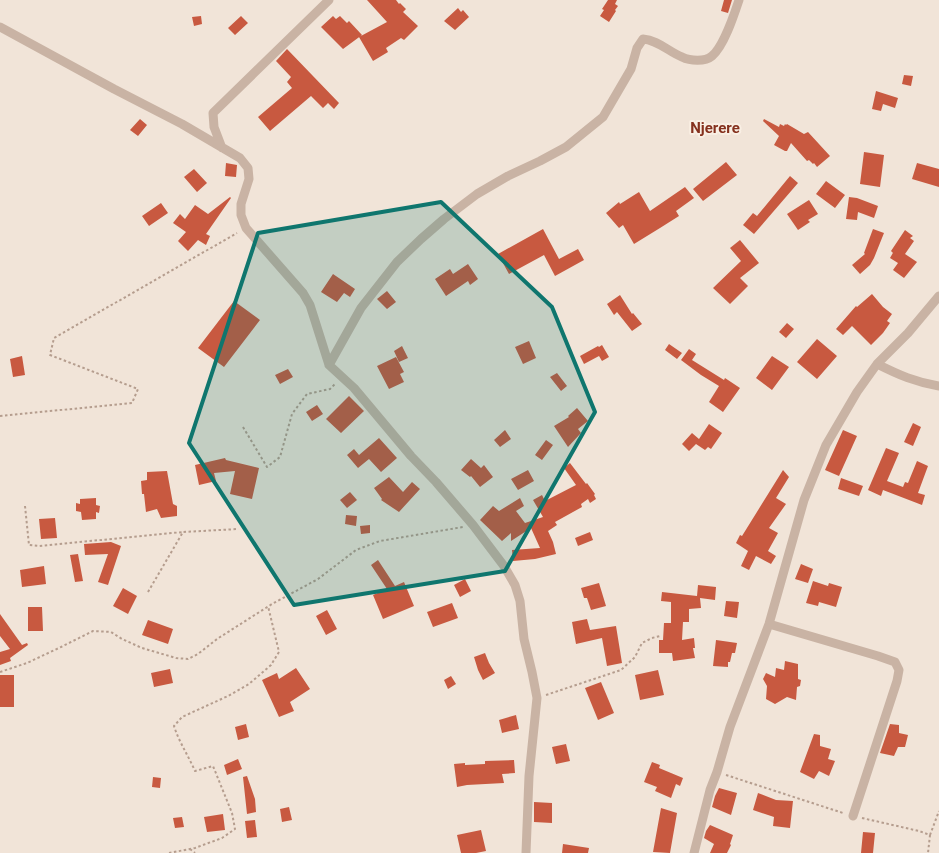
<svg xmlns="http://www.w3.org/2000/svg" width="939" height="853" font-family="Roboto,sans-serif">
	<style>
		.building { fill: #c85940 }
		.lines { fill: none; stroke-linecap: round; stroke-linejoin: round }
		.path { stroke: #b59d8e; stroke-width: 2; stroke-dasharray: 2.5 2.5; stroke-linecap: butt }
		.street { stroke: #c9b3a4; stroke-width: 9 }
		.marked { fill: #0f766e; fill-opacity: 0.2; stroke: #0f766e; stroke-width: 4; stroke-linejoin: round }
		.labels { text-anchor: middle; stroke-width: 4; stroke-linejoin: round; paint-order: stroke }
		.quarter-label { font-size: 15px; font-weight: bold; fill: #85311e; stroke: #f9efe4 }
	</style>
	<rect width="100%" height="100%" fill="#f1e4d8"/>
	<path class="building" d="M367 0H396L399 4 400 3 406 9 403 12 418 26 404 40 401 38 386 48 388 52 373 61 359 37 387 22Z
		M608 0H617L615 4 618 6 615 10 616 11 609 22 600 16 604 10 602 9Z
		M724 0H732L728 13 721 11Z
		M458 8 461 12 463 10 469 17 455 30 444 21Z
		M201 16 202 24 194 26 192 17Z
		M241 16 248 23 235 35 228 28Z
		M333 16 336 19 340 16 347 23 349 21 362 35 343 49 321 27Z
		M287 49 339 103 334 109 328 103 323 108 311 96 270 131 258 117 292 88 287 82 291 77 276 61Z
		M904 75 913 76 911 86 902 84Z
		M876 91 898 98 895 108 883 104 881 111 872 109Z
		M140 119 147 125 138 136 130 130Z
		M764 119 779 127 780 124 784 126 785 124 786 125 787 124 804 134 808 132 830 156 817 167 814 163 813 164 809 160 807 161 791 143 787 151H785L774 145 779 136 763 121Z
		M864 152 884 155 880 187 860 184Z
		M726 162 737 175 703 201 693 189Z
		M226 163 237 165 236 177 225 176Z
		M917 163 939 169V187L912 179Z
		M194 169 207 183 197 192 184 177Z
		M790 176 798 183 754 234 743 225 753 213 757 216Z
		M826 181 845 195 835 208 816 194Z
		M685 187 694 198 676 211 679 216 660 228 634 244 623 225 619 228 606 213 619 202 620 204 639 192 650 211Z
		M230 197 231 198 206 234 210 236 206 245 198 240 188 251 178 241 186 232 173 223 180 214 185 219 195 205 208 214Z
		M849 197 857 198 878 206 874 218 858 212 857 220 846 219Z
		M809 200 818 214 808 220 810 222 798 230 787 214Z
		M161 203 168 213 149 226 142 216Z
		M543 229 559 259 578 249 584 260 555 276 544 255 509 274 498 254Z
		M873 229 884 233 874 258 870 265 860 274 852 265 865 254 864 253Z
		M905 230 913 236 910 238 914 241 905 254 917 262 904 278 893 270 898 263 890 258 894 251 893 253 891 251Z
		M740 240 759 263 740 278 748 286 730 304 713 288 741 261 730 248Z
		M468 264 478 279 470 285 468 281 446 296 435 279 450 269 453 274Z
		M333 274 355 289 350 297 344 293 337 302 321 292Z
		M387 291 396 302 387 309 377 299Z
		M872 294 883 307 892 314 887 321 890 323 883 333 871 345 852 326 843 335 836 329 856 306 857 307Z
		M620 295 632 314 633 313 642 324 632 331 617 312 614 315 607 304Z
		M234 301 260 320 224 367 198 348Z
		M787 323 794 329 786 338 779 332Z
		M817 339 837 356 817 379 797 362Z
		M529 341 536 358 523 364 515 347Z
		M669 344 682 353 677 359 665 350Z
		M602 345 609 357 602 361 599 356 584 364 580 356 598 346 599 347Z
		M402 346 408 358 399 362 394 351Z
		M689 349 696 354 692 360 724 380 725 378 740 388 723 412 709 402 719 386 701 375 681 360Z
		M22 356 25 375 13 377 10 359Z
		M772 356 789 367 772 390 756 378Z
		M396 357 404 372 400 374 404 382 389 389 377 366Z
		M288 369 293 377 280 384 275 375Z
		M557 373 567 386 561 391 550 377Z
		M349 396 364 411 341 433 326 419Z
		M317 405 323 414 312 421 306 412Z
		M577 408 588 421 578 429 581 433 568 447 554 426 569 417 568 416Z
		M913 423 921 427 913 446 904 442Z
		M709 424 722 433 711 449 708 447 705 450 696 444 689 451 682 444 692 433 699 439Z
		M505 430 511 439 500 447 494 440Z
		M843 430 857 436 839 476 825 470Z
		M379 438 397 458 381 472 369 459 358 468 347 455 354 449 359 455Z
		M546 440 553 445 542 460 535 455Z
		M886 448 899 453 887 481 903 487 905 482 908 483 917 461 928 466 918 493 925 495 922 505 883 490 881 496 868 490Z
		M225 458 226 460 259 468 252 499 230 494 235 471 214 473 216 481 199 485 195 465Z
		M471 459 481 468 484 465 493 477 480 487 471 476 470 477 461 470Z
		M570 463 586 484 587 483 595 494 594 495 596 499 590 503 588 499 581 504 582 507 555 522 557 525 548 531 553 542 556 554 535 559 513 561 512 550 540 548 531 528 511 541V533L502 541 480 520 493 506 499 511 520 498 524 506 516 511 525 523 543 517 533 500 542 495 545 501 576 485 564 468Z
		M528 470 534 481 518 490 511 479Z
		M783 470 789 477 776 498 786 504 769 528 778 533 768 551 776 556 771 564 756 556 749 570 741 566 748 551 736 543 740 535 742 536Z
		M167 471 173 504 177 506V516L161 518 157 509 146 512 144 494H142L141 481 147 480V472Z
		M389 477 403 492 412 482 420 489 399 512 381 500 382 499 374 488Z
		M841 478 863 486 859 496 838 489Z
		M350 492 357 500 347 508 340 500Z
		M96 498V505L100 506 99 513 96 512V519L82 520 81 512 76 511V503L80 504V499Z
		M346 515 357 516 356 526 345 524Z
		M55 518 57 538 41 539 39 519Z
		M370 525V533L361 534 360 526Z
		M590 532 593 540 578 546 575 538Z
		M111 542 121 546 108 585 98 582 108 554 85 555 84 544Z
		M78 554 83 581 75 582 70 555Z
		M378 560 395 586 404 582 414 606 383 619 373 595 387 589 371 565Z
		M801 564 813 569 808 583 795 579Z
		M44 566 46 584 22 587 20 570Z
		M465 579 471 591 460 597 454 585Z
		M813 581 828 586 829 583 842 587 836 607 819 602 818 606 806 603Z
		M599 583 606 606 591 610 587 598H584L581 588Z
		M698 585 716 587 715 600 700 598 701 608 689 609V622H683L682 640 694 638 695 648H693L695 658 673 661 672 653H659V640H663L664 623H671V602L661 601 662 592 697 596Z
		M123 588 137 596 128 614 113 606Z
		M726 601 739 602 737 618 724 616Z
		M452 603 458 618 433 627 427 612Z
		M28 607H42L43 631H28Z
		M327 610 337 629 326 635 316 616Z
		M0 614 22 645 27 643 28 645 10 658 11 661 0 665V652L10 649 0 636Z
		M587 619 590 630 616 626 622 663 607 666 602 638 576 644 572 622Z
		M148 620 173 629 168 644 142 635Z
		M716 640 737 643 735 653H732L730 662H728V667L713 666Z
		M485 653 489 663 495 673 483 680 478 670 474 657Z
		M785 661 798 664V679L801 680 800 686 797 687 796 700 787 697 775 704 766 699 767 686 763 679 766 673 775 677 776 668 784 670Z
		M296 668 310 689 290 702 294 711 279 717 262 680 277 673 279 679Z
		M170 669 173 683 154 687 151 673Z
		M658 670 664 695 640 700 635 675Z
		M0 675H14V707H0Z
		M451 676 456 684 448 689 444 680Z
		M601 682 614 713 598 720 585 688Z
		M516 715 519 729 502 733 499 720Z
		M246 724 249 737 238 740 235 727Z
		M890 724 899 725V733L908 735 905 747H898L894 756 880 753Z
		M814 734 820 735V746L831 749 828 759 835 761 829 776 819 771 814 779 800 772Z
		M566 744 570 761 556 764 552 747Z
		M238 759 242 769 227 775 224 765Z
		M514 760 515 773 502 774 504 783 467 785 457 787 454 764 465 763V765L485 764V761Z
		M652 762 660 765 659 768 683 778 680 786 676 784 671 798 655 791 657 787 644 782Z
		M247 776 255 799 256 812 247 814 243 777Z
		M153 777 161 778 160 788 152 787Z
		M719 788 737 793 731 815 712 807 715 796Z
		M758 793 776 800 793 801 790 828 773 826 774 817 753 810Z
		M534 802 552 803V823L534 822Z
		M289 807 292 820 282 822 280 809Z
		M661 808 677 813 670 853 653 852Z
		M223 814 225 830 207 832 204 817Z
		M182 817 184 827 175 828 173 818Z
		M255 820 257 837 247 838 245 821Z
		M710 825 733 835 730 844 731 845 727 853H710L714 844 704 838 706 831Z
		M481 830 486 851 476 853H461L457 835Z
		M863 832 875 833 873 853H861Z
		M563 844 589 848 588 853H562Z"/>
	<g class="lines">
		<path class="path" d="M0 416 132 403 138 389 50 355 54 338 237 233
			M243 427 267 467 280 457 292 414 307 394 330 389 335 384
			M25 506 29 545 39 546 183 532
			M148 592 183 532 238 529
			M0 672 27 663 61 647 93 631 111 632 122 639 142 648 176 658 188 659 198 654 217 639 272 604 318 579 356 550 380 541 463 527
			M546 695 621 670 635 657 642 643 652 638 660 636
			M726 775 843 813
			M862 818 919 831 930 835 928 853
			M930 835 939 811
			M190 849 195 853
			M169 853 195 848 222 838 235 829 232 813 213 766 195 771C188 755 179 742 174 726L182 717 228 696 249 684 271 665 279 652 268 606"/>
		<path class="street" d="M0 27 114 89 182 124 240 158 248 168 249 179 241 204V215L246 228 303 293 310 305 329 365
			M222 148 214 127 213 113 329 0
			M877 364C899 375 915 382 939 386
			M769 624 878 656 895 662 899 670 897 681 853 816
			M526 853 529 776 537 698 532 672 524 639 520 601 515 585 504 566 473 525 436 482 411 456 354 388 329 365 361 308 397 262 421 239 444 219 477 194 508 176 540 161 566 147 603 117 631 69 637 48 643 39C658 40 669 52 682 57 690 61 705 62 712 56 724 46 734 15 739 0
			M694 853 710 790 717 772 730 727 769 624 804 500 826 445 857 392 877 364 908 333 939 296"/>
	</g>
	<path class="marked" d="M441 202 552 307 595 412 505 571 294 605 189 443 258 233Z"/>
	<g class="labels">
		<g class="quarter-label">
			<text x="715" y="133">Njerere</text>
		</g>
	</g>
</svg>
